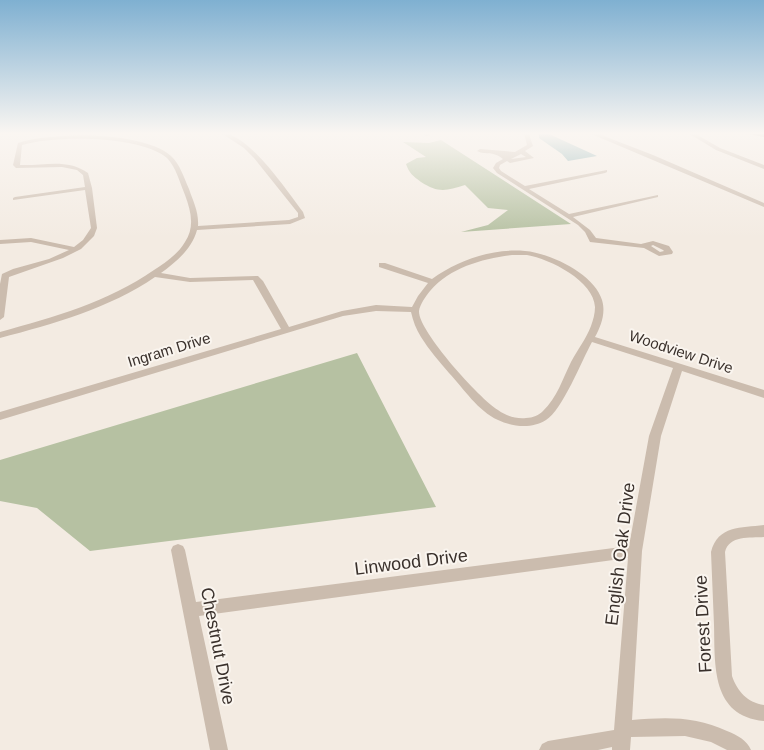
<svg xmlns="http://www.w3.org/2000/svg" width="764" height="750" font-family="Helvetica,sans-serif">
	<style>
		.green { fill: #b6c1a2 }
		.water { fill: #82abae }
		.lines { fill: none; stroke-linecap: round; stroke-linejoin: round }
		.street { fill: #cbbcae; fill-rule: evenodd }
		.secondary { fill: #9e8c7f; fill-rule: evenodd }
		.labels { text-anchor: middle; stroke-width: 4; stroke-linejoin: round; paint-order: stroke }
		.street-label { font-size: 15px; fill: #3a312c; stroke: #faf5ef }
		.near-street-label { font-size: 18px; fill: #3a312c; stroke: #faf5ef }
	</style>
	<rect width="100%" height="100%" fill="#f3ebe2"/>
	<path class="green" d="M441 140 571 224 461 232 488 225 508 210 488 208 465 185C446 191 438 193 421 182 413 176 409 173 406 164L417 158 426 157 403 142 429 143Z
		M357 353 436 507 90 551 37 508 0 501V460Z"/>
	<path class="water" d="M539 133 549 134 597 156 568 161 562 154 539 138Z"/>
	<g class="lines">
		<path class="street" d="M221 133C249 133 287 191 303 212L305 218 290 224 197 230C192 249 176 262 161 273L190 278 258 276 263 281 289 327 342 311 376 305 412 307 418 296 428 283 379 267V263H385L432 279C458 260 493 248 525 251 551 253 595 275 602 300 606 313 601 326 595 337L764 390V398L682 371 661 436 642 551 632 720C665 717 696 716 727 731 737 735 747 740 751 750H727L711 742 685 736 631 737 630 750H612V747L598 750H539L542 744 548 741 614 730 628 558 199 616 228 750H210L171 550 173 546 178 544 183 546 185 550 196 602 629 546 649 436 673 368 592 342C582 360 562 411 546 420 532 429 513 427 498 420 478 411 464 389 449 373 439 361 429 350 421 337 416 329 413 321 411 312L376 311 343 316 0 420V412L281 329 253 280 190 282 155 277C110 308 53 324 0 338V332C54 317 108 302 154 270 165 263 178 254 185 242 195 227 191 211 185 195 180 183 176 167 167 158 141 135 54 135 22 145L20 165C44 166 67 158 88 173L92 188 97 228 94 236 81 249 63 258 9 277 4 317 0 320V284L2 274 13 269 49 259 69 250 31 242 0 244V240L31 238 74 247 83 240 91 228 85 190 13 200V198L15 197 85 187 83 175 77 170 62 167 16 168 13 165 18 143C52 132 143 131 171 156 180 164 184 178 189 189 193 201 199 212 198 226L289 220 298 217V213L254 158 244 148ZM512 255C516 255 522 255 527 255 550 259 594 281 595 307 595 314 593 320 591 326 586 339 578 349 571 362 563 378 557 398 543 411 539 415 533 418 526 418 516 419 506 416 498 410 480 399 418 331 419 311 420 304 426 296 430 291 451 267 482 259 512 255Z
			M424 133H428L430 135 425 136Z
			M524 133 529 134 533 146 525 151 534 158 510 163 507 161 500 165 499 168 501 171 525 186 607 170V172L605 173 529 189 569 214 658 195V197L573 217 590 230 596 238 641 244 653 241 669 246 673 252 672 254 659 256 644 248 590 242 585 232 578 225 497 173 493 168 496 163 503 159C492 150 487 156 477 151L480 149 515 152 527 145ZM521 154 526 157 511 159ZM653 245 663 250 664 251 660 252 651 246Z
			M589 133H596L653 155 764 203V207Z
			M688 133H694L720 148 764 165V169L716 150Z
			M764 525V537C750 538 729 535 725 552L732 676C737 691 748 703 764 705V721C711 716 715 665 714 625 713 601 712 576 711 552 718 525 741 528 764 525Z"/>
		<path class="secondary" d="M743 133H764V137Z"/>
	</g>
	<linearGradient id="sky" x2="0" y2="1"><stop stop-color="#7fb0d1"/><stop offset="0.56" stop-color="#faf6f2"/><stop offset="1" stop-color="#faf6f2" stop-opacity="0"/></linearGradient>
	<rect width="764" height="238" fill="url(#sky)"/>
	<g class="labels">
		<g class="street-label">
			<text transform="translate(169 350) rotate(-17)" y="5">Ingram Drive</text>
			<text transform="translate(681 352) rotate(18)" y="5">Woodview Drive</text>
		</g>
		<g class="near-street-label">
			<text transform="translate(620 554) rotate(-83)" y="6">English Oak Drive</text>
			<text transform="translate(411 562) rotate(-7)" y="6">Linwood Drive</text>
			<text transform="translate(703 624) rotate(-93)" y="6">Forest Drive</text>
			<text transform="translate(218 646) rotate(79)" y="6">Chestnut Drive</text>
		</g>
	</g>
</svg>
